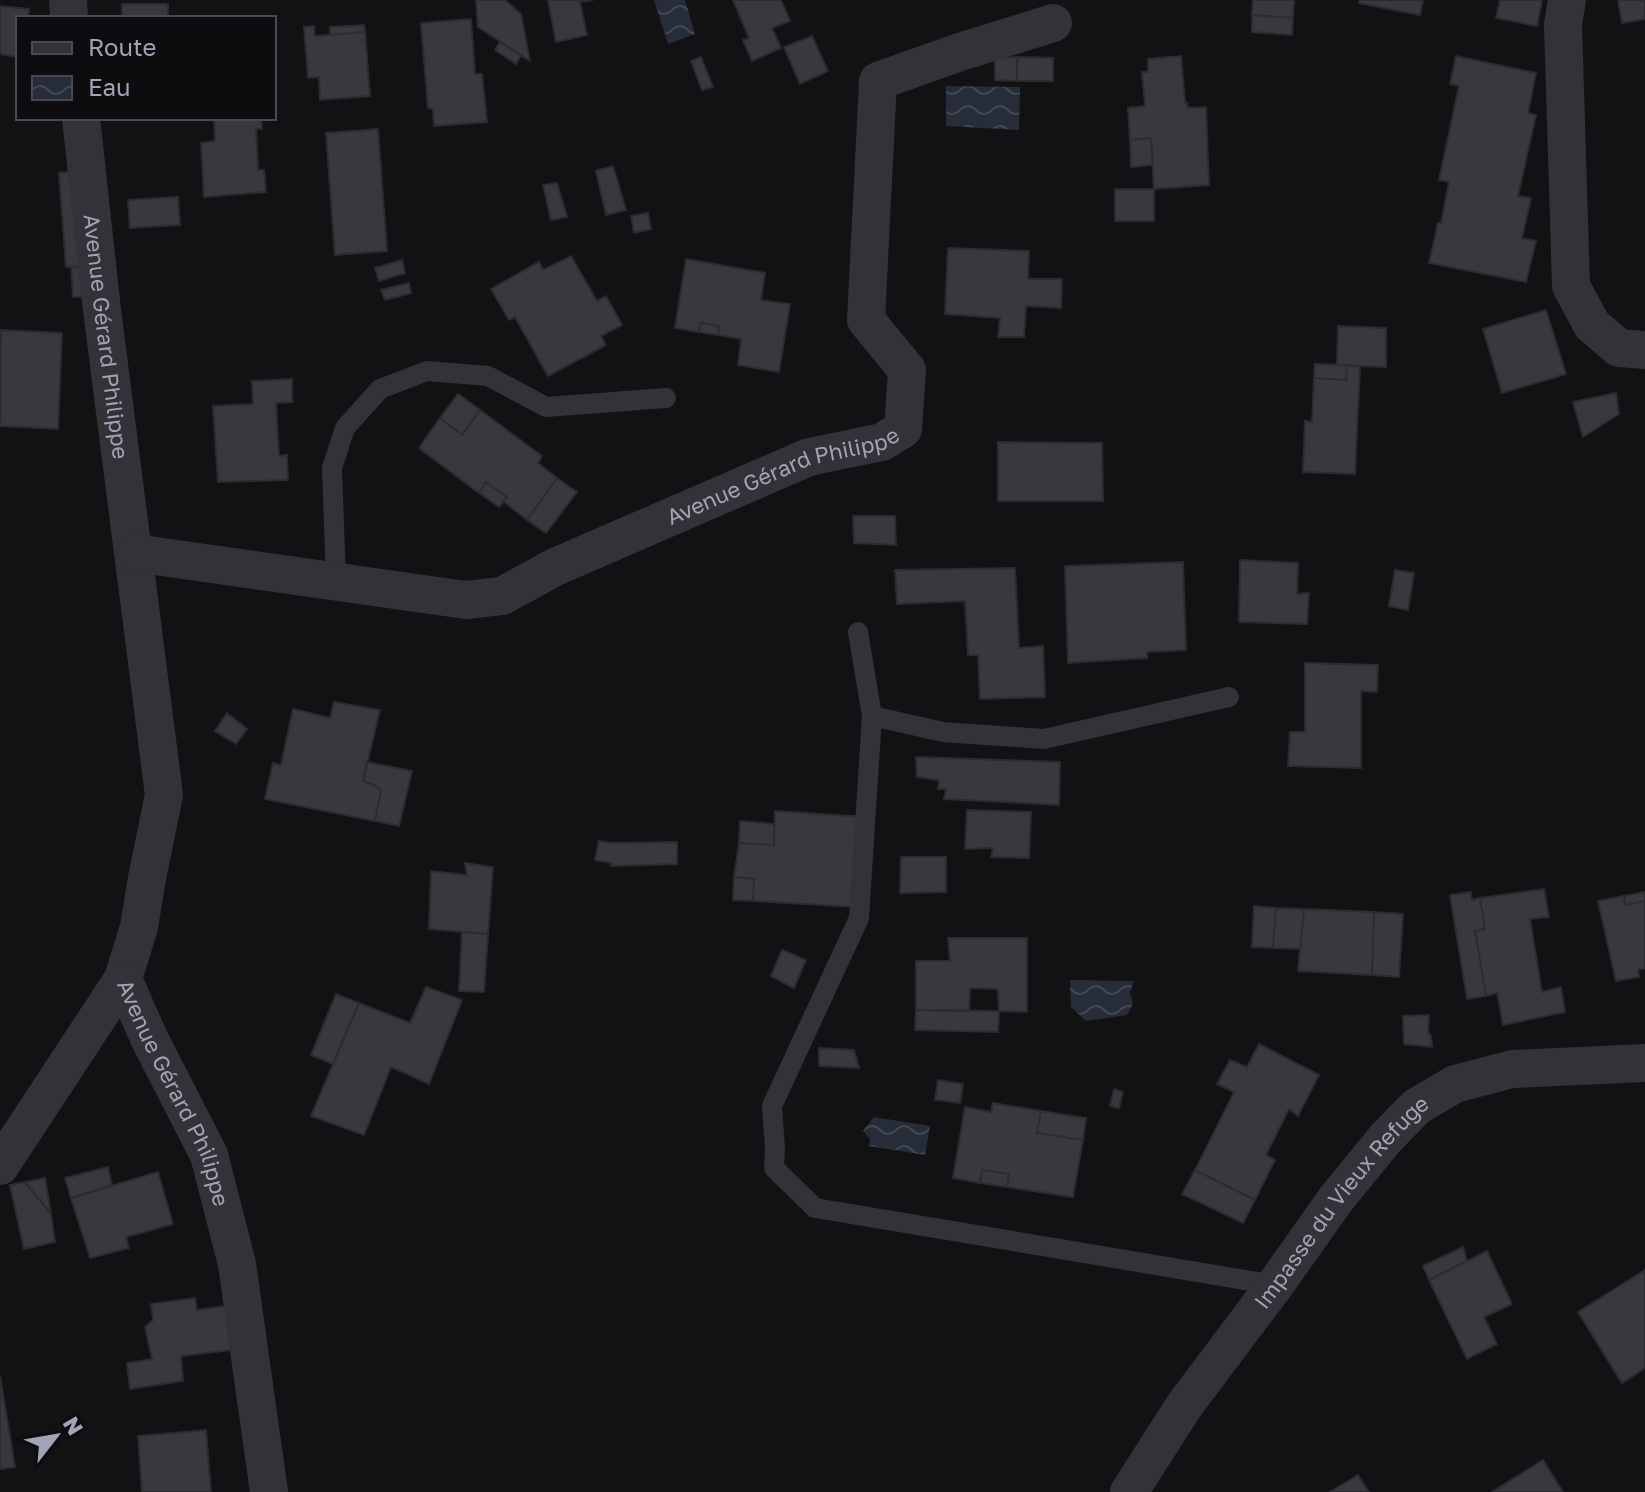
<svg xmlns="http://www.w3.org/2000/svg" width="1645" height="1492" font-family="'Golos Text',sans-serif">
	<style>
		.water { fill: url(#water-waves) }
		.building { fill: #39383e; stroke: #2c2b2f; stroke-width: 2 }
		.lines { fill: none; stroke-linecap: round; stroke-linejoin: round }
		.lane { stroke: #323238; stroke-width: 20 }
		.street { stroke: #323238; stroke-width: 38 }
		.labels { text-anchor: middle; stroke-width: 7; stroke-linejoin: round; paint-order: stroke }
		.street-label { font-size: 22px; fill: #a1a4b5; stroke: #0d0c0e }
	</style>
	<defs>
		<pattern id="water-waves" width="16" height="10" patternUnits="userSpaceOnUse" patternTransform="scale(2)"><rect width="16" height="10" fill="#262d38"/><path d="M0 5q4-4 8 0t8 0" fill="none" stroke="#424853"/></pattern>
	</defs>
	<rect width="100%" height="100%" fill="#121113"/>
	<path class="water" d="M654 0H685L695 34 668 44Z
		M946 86 1020 87 1019 130 946 126Z
		M1070 980 1134 981 1130 992 1133 1004 1127 1015 1086 1021 1071 1007Z
		M874 1117 930 1126 925 1155 869 1146 870 1139 863 1131Z"/>
	<path class="building" d="M476 0H505L521 14 530 61 478 27Z
		M548 0H593L580 2 587 35 556 42Z
		M733 0H781L790 21 772 28 781 48 752 61 743 40 749 38Z
		M1253 0H1294L1293 18 1252 15Z
		M1360 0H1423L1420 15 1359 3Z
		M1500 0H1542L1537 26 1496 18Z
		M1618 0H1645V19L1622 23Z
		M122 4H168V18H122Z
		M0 6 29 9 28 18H18V57L0 54Z
		M1252 15 1293 18 1292 35 1252 32Z
		M471 19 475 74H482L487 122 434 126 433 109 428 108 421 23Z
		M364 25 365 32 330 35V27Z
		M314 26 315 36 365 32 370 96 320 100 319 77 308 78 304 27Z
		M812 36 828 71 800 84 784 47Z
		M500 42 521 55 516 64 495 50Z
		M1181 56 1185 103H1187L1188 108 1206 107 1209 185 1154 189 1151 138 1130 140 1128 108 1145 106 1142 72H1148V59Z
		M1456 56 1536 73 1528 113 1536 115 1518 196 1531 198 1522 238 1536 241 1526 282 1429 263 1438 223H1441L1449 182 1439 180 1459 86 1450 84Z
		M701 57 713 87 702 90 691 61Z
		M1017 57 1053 58V81H1017Z
		M1017 57V81L995 80V58Z
		M214 118H261L262 129H256L258 170H264L266 192 204 197 201 143 215 141Z
		M378 129 387 251 335 255 326 133Z
		M1151 138 1153 165 1131 167 1130 140Z
		M613 166 626 210 606 215 596 171Z
		M82 170 90 266 66 267 59 173Z
		M557 183 567 217 551 220 543 185Z
		M1115 189H1154V221H1115Z
		M178 197 180 225 130 228 128 200Z
		M648 213 651 229 634 233 631 216Z
		M948 248 1029 251 1028 279H1062L1061 308 1026 306 1024 337H998L1000 318 945 314Z
		M571 256 597 301 606 296 622 325 601 336 606 345 548 376 515 317 509 320 491 289 539 262 543 270Z
		M686 259 765 273 761 300 790 304 779 372 738 365 741 339 718 335 719 326 701 323 698 332 675 328Z
		M402 260 405 273 379 281 375 268Z
		M90 266 93 296 73 297 71 267Z
		M409 283 411 293 385 300 381 290Z
		M1546 310 1566 374 1502 393 1483 329Z
		M701 323 719 326 718 335 698 332Z
		M1338 326 1386 328V367L1337 365Z
		M1 330 62 333 58 429 0 426Z
		M1315 364 1347 365 1346 380 1314 378Z
		M1347 365 1360 366 1355 474 1303 472 1305 421 1312 422 1314 378 1346 380Z
		M292 379V402L276 403 279 456 287 455 288 480 218 482 213 406 253 404 252 381Z
		M1616 393 1619 414 1583 437 1573 402Z
		M458 394 480 410 462 435 440 418Z
		M480 410 542 456 538 463 557 478 527 520 503 501 507 497 486 482 479 493 419 448 440 418 462 435Z
		M998 442 1102 443 1103 501H998Z
		M557 478 577 492 546 533 527 520Z
		M486 482 507 497 499 507 479 493Z
		M853 516H895L896 545 854 543Z
		M1240 560 1298 563 1297 594 1309 593 1307 624 1239 622Z
		M1183 562 1186 650 1147 652V658L1068 663 1065 566Z
		M1015 568 1019 648 1043 646 1045 697 980 699 978 655H968L965 601 897 604 895 570Z
		M1395 570 1414 573 1408 610 1389 606Z
		M1305 663 1378 665 1377 692 1361 691V768L1288 766 1290 732H1305Z
		M334 702 380 710 363 781 374 785 381 790 375 821 265 799 273 763 281 765 293 709 330 718Z
		M227 713 247 729 236 744 215 731Z
		M916 757 1060 762 1059 805 944 799 946 789H938L939 780 917 777Z
		M367 762 412 771 399 826 375 821 381 790 374 785 363 781Z
		M967 810 1031 812 1029 858 991 857 993 848 965 849Z
		M775 811 865 817 856 907 753 901 754 879 734 877 739 843 774 845Z
		M740 821 774 824V845L739 843Z
		M599 841 612 843 677 842V864L611 866 612 863 595 860Z
		M901 857H946V892L900 893Z
		M465 863 493 867 488 934 429 929 431 871 467 875Z
		M734 877 754 879 753 901 733 900Z
		M1544 889 1549 917 1530 919 1542 992 1561 987 1565 1012 1503 1025 1497 993 1486 996 1475 931 1485 929 1480 898Z
		M1471 892 1472 900 1480 898 1485 929 1475 931 1486 996 1467 999 1450 895Z
		M1645 892V901L1625 905 1624 896Z
		M1624 896 1625 905 1645 901V968L1638 970 1639 977 1616 981 1598 901Z
		M1254 906 1276 908 1273 948 1252 947Z
		M1276 908 1304 909 1300 949 1273 948Z
		M1304 909 1374 912 1372 975 1298 971Z
		M1374 912 1403 914 1399 977 1372 975Z
		M462 932 488 934 484 992 459 991Z
		M948 938H1027V1012L999 1011 998 989 970 988 969 1011 916 1010V961H950Z
		M782 950 806 960 794 988 771 976Z
		M426 987 462 1000 429 1084 391 1067 364 1135 311 1116 359 1003 410 1023Z
		M336 994 359 1003 333 1064 311 1055Z
		M916 1010 999 1011 998 1032 915 1030Z
		M1429 1015 1428 1032 1431 1036 1432 1047 1404 1044 1403 1016Z
		M1259 1044 1319 1075 1298 1116 1289 1109 1266 1155 1275 1160 1255 1200 1195 1170 1234 1092 1217 1084 1230 1060 1247 1067Z
		M819 1048 854 1050 859 1068 819 1066Z
		M938 1080 963 1084 960 1103 935 1100Z
		M1114 1089 1123 1092 1119 1108 1110 1106Z
		M993 1103 1041 1111 1037 1133 1083 1140 1073 1197 1007 1187 1009 1174 982 1170 980 1183 953 1178 965 1107 991 1112Z
		M1041 1111 1086 1118 1083 1140 1037 1133Z
		M108 1167 112 1185 71 1198 65 1178Z
		M982 1170 1009 1174 1007 1187 980 1183Z
		M1195 1170 1255 1200 1243 1223 1182 1194Z
		M158 1172 173 1224 126 1237 129 1248 90 1258 71 1198Z
		M45 1178 51 1214 25 1182Z
		M25 1182 51 1214 55 1242 24 1249 10 1185Z
		M1463 1247 1467 1261 1429 1280 1423 1266Z
		M1487 1251 1512 1304 1484 1317 1497 1344 1467 1359 1429 1280Z
		M1645 1270V1368L1622 1383 1578 1312Z
		M195 1298 197 1310 226 1306 232 1350 181 1356 183 1381 130 1389 127 1363 152 1359 145 1327 153 1320 151 1304Z
		M0 1376 15 1467 0 1469Z
		M206 1430 211 1492H142L138 1436Z
		M1543 1460 1563 1492H1492Z
		M1358 1475 1369 1492H1330Z"/>
	<g class="lines">
		<path class="lane" d="M336 582 332 468 345 428 380 389 427 371 488 376 546 407 666 398
			M858 632 872 716 859 918 772 1106 775 1148 774 1168 815 1208 1275 1285
			M872 716 943 732 1044 739 1229 697"/>
		<g class="street">
			<path d="M68 0 69 18"/>
			<path d="M1567 0 1563 24 1571 286 1592 325 1619 348 1645 350"/>
			<path id="s1" d="M81 118 102 310 164 795 147 878 139 927 123 979 149 1038 209 1155 237 1264 269 1492"/>
			<path id="s2" d="M134 553 466 600 502 596 555 567 809 457 882 442 903 429 907 370 866 320 878 81 960 52 1053 23"/>
			<path d="M0 1166 123 979"/>
			<path id="s3" d="M1129 1492 1184 1406 1275 1285 1336 1199 1385 1139 1416 1107 1455 1084 1512 1069 1645 1063"/>
		</g>
	</g>
	<g class="labels">
		<g class="street-label">
			<text dy="8" stroke="none"><textPath href="#s1" startOffset="220">Avenue Gérard Philippe</textPath></text>
			<text dy="8" stroke="none"><textPath href="#s2" startOffset="678">Avenue Gérard Philippe</textPath></text>
			<text dy="8" stroke="none"><textPath href="#s1" startOffset="996">Avenue Gérard Philippe</textPath></text>
			<text dy="8" stroke="none"><textPath href="#s3" startOffset="360">Impasse du Vieux Refuge</textPath></text>
		</g>
	</g>
	<rect x="16" y="16" width="260" height="104" fill="#0d0c0e" stroke="#484951" stroke-width="2"/>
	<rect x="32" y="42" width="40" height="12" fill="#323238" stroke="#484951" stroke-width="2"/>
	<text x="88" y="56" font-size="24" fill="#a1a4b5">Route</text>
	<rect x="32" y="76" width="40" height="24" fill="url(#water-waves)" stroke="#484951" stroke-width="2"/>
	<text x="88" y="96" font-size="24" fill="#a1a4b5">Eau</text>
	<g transform="translate(56 1436) rotate(59)" stroke="#0d0c0e" stroke-width="6" paint-order="stroke">
	<path d="M0-6L14 30L0 20L-14 30Z" fill="#a1a4b5"/>
	<text y="-12" font-size="22" font-weight="bold" text-anchor="middle" fill="#a1a4b5">N</text>
	</g>
</svg>
